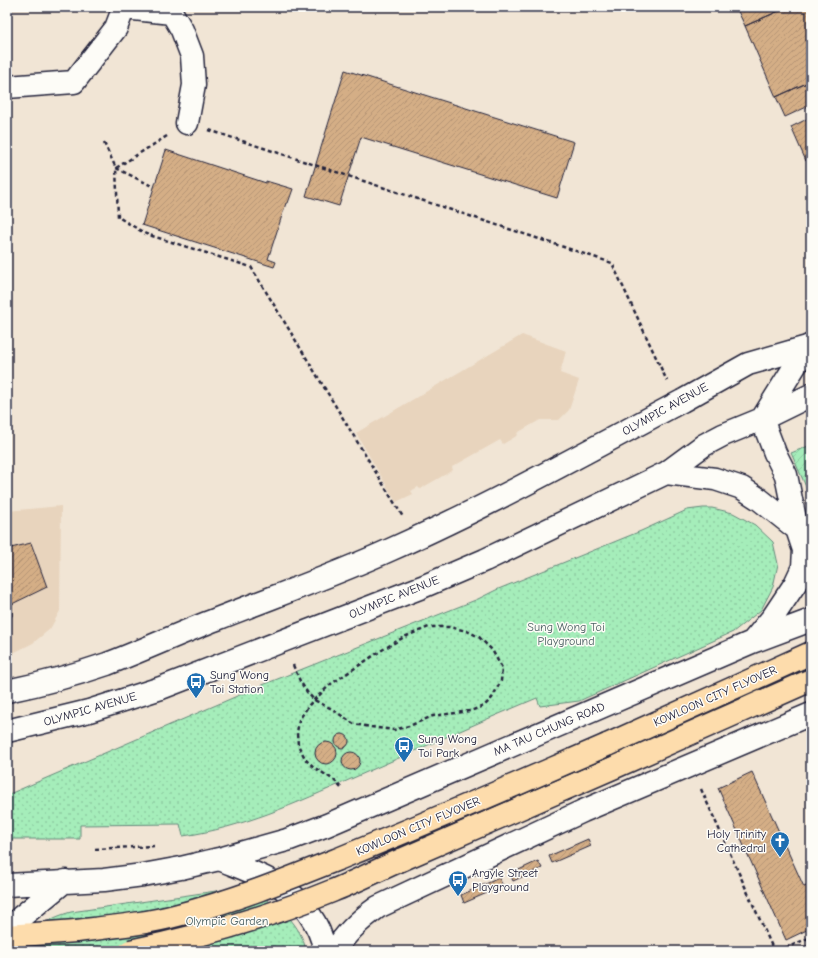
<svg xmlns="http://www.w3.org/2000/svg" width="818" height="958" font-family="'Comic Neue',sans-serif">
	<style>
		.built { fill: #e8d4bd }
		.park { fill: url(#park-dots); stroke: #64887a }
		.garden { fill: url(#garden-furrows); stroke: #64887a }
		.building { fill: url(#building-hatch); stroke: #22223b }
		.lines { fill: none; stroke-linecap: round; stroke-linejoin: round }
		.street-casing { stroke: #22223b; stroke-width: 25 }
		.secondary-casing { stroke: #22223b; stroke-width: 25 }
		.primary-casing { stroke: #22223b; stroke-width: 25 }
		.path { stroke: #22223b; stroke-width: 2.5; stroke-dasharray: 4 3; stroke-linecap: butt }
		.street { stroke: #fdfcf7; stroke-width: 22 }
		.secondary { stroke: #fdfcf7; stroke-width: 22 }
		.primary { stroke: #fddcac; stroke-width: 22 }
		.primary-bridge-casing { stroke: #22223b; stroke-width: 25; stroke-linecap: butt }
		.primary-bridge { stroke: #fddcac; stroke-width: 22 }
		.labels { text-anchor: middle; stroke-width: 3; stroke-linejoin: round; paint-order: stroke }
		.street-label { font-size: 12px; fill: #22223b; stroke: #fdfcf7 }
		.park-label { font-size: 12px; fill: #495f61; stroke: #fdfcf7 }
		.poi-label { font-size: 12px; fill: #22223b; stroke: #fdfcf7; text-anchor: start }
	</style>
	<defs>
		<pattern id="park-dots" width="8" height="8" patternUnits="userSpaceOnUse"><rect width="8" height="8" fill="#a5edba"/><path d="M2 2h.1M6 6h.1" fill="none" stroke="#8ecba1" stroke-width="1.8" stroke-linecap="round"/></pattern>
		<pattern id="garden-furrows" width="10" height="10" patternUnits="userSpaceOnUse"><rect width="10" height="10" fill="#a5edba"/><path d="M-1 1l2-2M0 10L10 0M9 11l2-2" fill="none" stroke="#8ecba1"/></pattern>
		<pattern id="building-hatch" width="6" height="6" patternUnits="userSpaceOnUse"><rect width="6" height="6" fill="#d4ae86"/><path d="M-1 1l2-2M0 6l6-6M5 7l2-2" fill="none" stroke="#b69575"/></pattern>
	</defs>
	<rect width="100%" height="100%" fill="#f1e5d5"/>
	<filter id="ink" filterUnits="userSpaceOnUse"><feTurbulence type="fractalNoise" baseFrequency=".025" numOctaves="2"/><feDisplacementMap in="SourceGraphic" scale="8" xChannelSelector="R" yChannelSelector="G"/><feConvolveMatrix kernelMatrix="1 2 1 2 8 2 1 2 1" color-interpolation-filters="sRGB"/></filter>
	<g filter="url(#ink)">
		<path class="built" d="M522 335 566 351 560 373 579 380 569 410 559 420H540L517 433 518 435 503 444 500 440 452 467 453 470 420 489 418 487 411 491 413 494 396 502 356 433Z
			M61 506 60 611 50 629 33 643 7 656V511Z"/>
		<path class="park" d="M703 508H712L733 513 755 525 773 542 778 564 773 587 761 610 733 632 579 701 540 706 537 698C474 724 413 752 351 779 297 803 242 828 183 836L180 824 80 825V839H7V795L265 684 478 599 496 590 641 531 687 510Z
			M223 890C234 891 244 891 254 894 278 902 302 926 306 951H18C31 929 46 919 71 912Z"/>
		<path class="garden" d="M811 445V498L791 453Z"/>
		<path class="building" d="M736 7H788L745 26Z
			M788 7H811V81L776 97 745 26Z
			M345 70 574 142 557 198 361 137 339 206 306 196Z
			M811 81V105L785 117 776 97Z
			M811 117V159L806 161 791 127Z
			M166 150 266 183V181L293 189 288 203H286L268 259 276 262 274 267 142 225Z
			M31 543 47 587 12 604V616L7 620V549Z
			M335 741a7 7 0 1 1 14 0a7 7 0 1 1-14 0Z
			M315 753a11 11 0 1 1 22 0a11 11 0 1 1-22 0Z
			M342 761a9 9 0 1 1 18 0a9 9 0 1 1-18 0Z
			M752 772 804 887 811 884V928L786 940 718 788Z
			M588 839 591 846 552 863 549 856Z
			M538 861 542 868 513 881 510 874Z
			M499 878 503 886 464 903 461 895Z
			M811 944V951H796Z"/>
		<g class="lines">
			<defs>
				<path id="street" d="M171 7 172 13 182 30 192 56 194 85 187 123
					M124 8 172 13
					M7 87 74 82 116 28 124 7"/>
				<path id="secondary" d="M762 419 780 390 807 347
					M666 473 715 479 742 488 759 499 797 529
					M753 641 773 617 795 584 803 567 804 550 797 529 786 475 775 453 762 419
					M7 691C41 684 75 675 107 664 144 650 180 633 217 619 275 596 335 575 392 549 491 505 586 452 682 401L698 392 748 364 807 347 811 345
					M7 731 89 711 161 688 422 587 485 560 666 473 704 445 723 435 762 419 811 395
					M219 859C239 867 260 874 278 885 302 899 320 924 325 951
					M7 885 104 880 143 875 181 868 219 859 287 840 327 825 752 642 811 620
					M7 933 21 917 65 881
					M335 951C346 932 361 919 378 907L583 811 811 714"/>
				<path id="primary" d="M607 745 811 653
					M401 860 615 767 811 680
					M7 936 76 931"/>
			</defs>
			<use href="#street" class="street-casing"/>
			<use href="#secondary" class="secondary-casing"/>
			<use href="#primary" class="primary-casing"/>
			<path class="path" d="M209 130 612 263 667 381
				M167 136 116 168 118 217 146 234 251 267 403 517
				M104 143 116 168 154 187
				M293 665 300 681 307 692 314 700 332 709 354 724 371 727 394 730 409 726 433 716 470 711 484 706 492 698 501 681 502 668 492 650 479 637 467 631 449 627H429L404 637 382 650 331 684 314 700 309 705 299 720 297 733 298 745 306 760 315 768 334 780 342 789
				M701 789 774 951
				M95 849 154 846
				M779 951 811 937"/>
			<use href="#street" class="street"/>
			<use href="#secondary" class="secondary"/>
			<use href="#primary" class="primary"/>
			<defs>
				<path id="primary-bridge" d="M76 931C110 927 145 924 178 915 234 901 288 879 343 857 431 822 519 783 607 745
					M130 951C199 937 266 918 332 891 355 882 378 870 401 860"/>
			</defs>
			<use href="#primary-bridge" class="primary-bridge-casing"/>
			<use href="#primary-bridge" class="primary-bridge"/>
		</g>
	</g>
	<defs>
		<symbol id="bus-pin" viewBox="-11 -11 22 30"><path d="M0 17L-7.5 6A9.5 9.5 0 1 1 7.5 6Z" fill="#1f6fb2" stroke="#fdfcf7"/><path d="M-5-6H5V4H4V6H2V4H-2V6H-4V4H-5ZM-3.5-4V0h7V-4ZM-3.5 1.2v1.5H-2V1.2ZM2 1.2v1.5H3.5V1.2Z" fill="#fff"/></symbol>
		<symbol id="church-pin" viewBox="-11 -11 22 30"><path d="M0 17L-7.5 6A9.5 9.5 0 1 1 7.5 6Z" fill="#1f6fb2" stroke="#fdfcf7"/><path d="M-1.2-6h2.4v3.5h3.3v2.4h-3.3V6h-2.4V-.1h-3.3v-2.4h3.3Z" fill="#fff"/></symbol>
	</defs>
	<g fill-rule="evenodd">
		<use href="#bus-pin" x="185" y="671" width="22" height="30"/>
		<use href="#bus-pin" x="393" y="735" width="22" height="30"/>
		<use href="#church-pin" x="769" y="830" width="22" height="30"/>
		<use href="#bus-pin" x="447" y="869" width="22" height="30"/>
	</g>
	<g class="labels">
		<g class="street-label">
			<text transform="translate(665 409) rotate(-29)" y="4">OLYMPIC AVENUE</text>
			<text transform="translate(394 597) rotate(-22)" y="4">OLYMPIC AVENUE</text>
			<text transform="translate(715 696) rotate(-24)" y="4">KOWLOON CITY FLYOVER</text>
			<text transform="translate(90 709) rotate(-16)" y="4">OLYMPIC AVENUE</text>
			<text transform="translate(549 729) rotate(-23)" y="4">MA TAU CHUNG ROAD</text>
			<text transform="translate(418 826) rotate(-23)" y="4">KOWLOON CITY FLYOVER</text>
		</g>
		<g class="park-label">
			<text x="566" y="631">Sung Wong Toi<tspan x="566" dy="14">Playground</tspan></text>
			<text x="227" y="925">Olympic Garden</text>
		</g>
		<g class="poi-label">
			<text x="210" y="679">Sung Wong<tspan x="210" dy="14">Toi Station</tspan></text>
			<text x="418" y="743">Sung Wong<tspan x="418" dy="14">Toi Park</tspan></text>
			<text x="766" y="838" text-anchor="end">Holy Trinity<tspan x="766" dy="14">Cathedral</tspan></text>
			<text x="472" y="877">Argyle Street<tspan x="472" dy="14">Playground</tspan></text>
		</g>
	</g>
	<rect width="818" height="958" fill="none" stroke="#fdfcf7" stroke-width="24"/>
	<rect x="12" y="12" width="794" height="934" fill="none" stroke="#22223b" stroke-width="1.5" filter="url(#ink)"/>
</svg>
